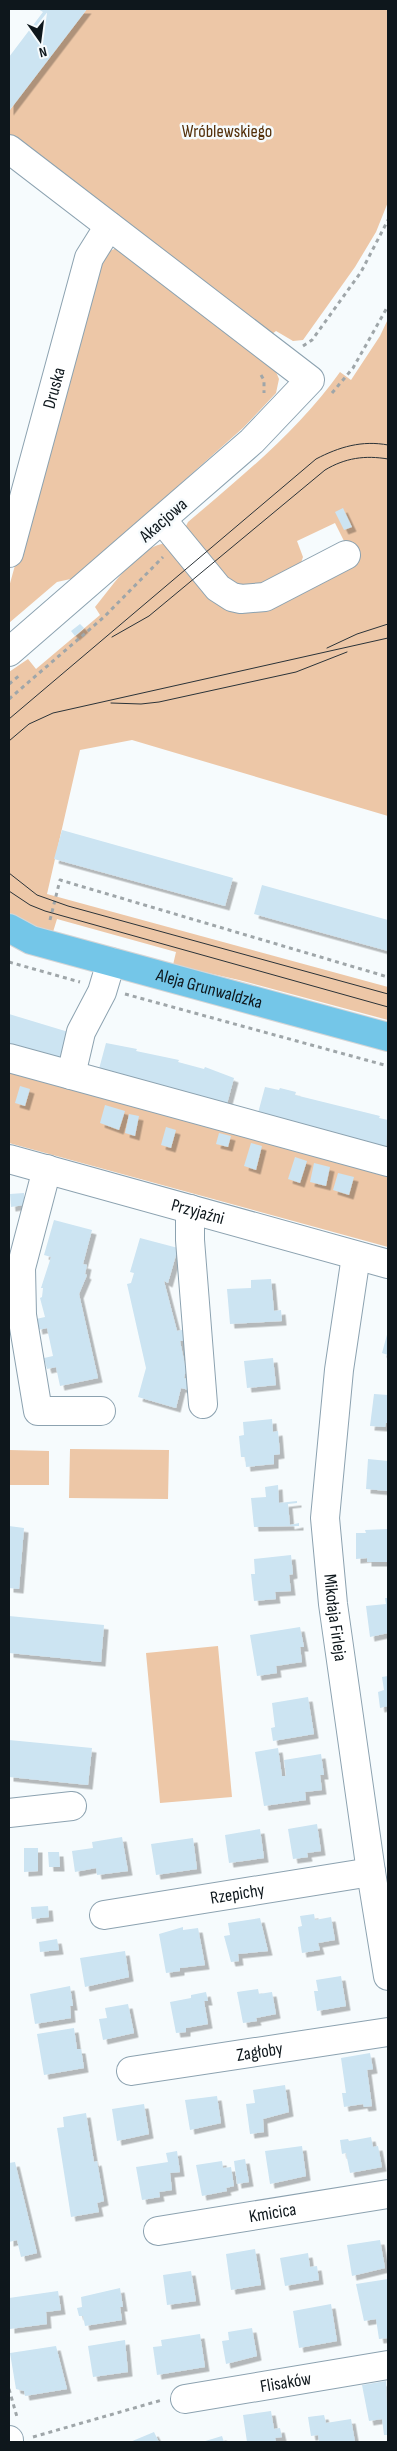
<svg xmlns="http://www.w3.org/2000/svg" width="397" height="2451" font-family="'Sofia Sans Condensed',sans-serif">
	<style>
		.green { fill: #edc7a7 }
		.building { fill: #cce4f2; filter: url(#shadow) }
		.lines { fill: none; stroke-linecap: round; stroke-linejoin: round }
		.minor-casing { stroke: #8ca2b0; stroke-width: 30 }
		.major-casing { stroke: #d4d5d6; stroke-width: 30 }
		.path { stroke: #9fa6a9; stroke-width: 3; stroke-dasharray: 4 4; stroke-linecap: butt }
		.minor { stroke: #fff; stroke-width: 28 }
		.major { stroke: #74c6e8; stroke-width: 28 }
		.tram { stroke: #2b3338; stroke-width: 1 }
		.labels { text-anchor: middle; stroke-width: 5; stroke-linejoin: round; paint-order: stroke }
		.park-label { font-size: 18px; fill: #532f09; stroke: #f6fbfd }
		.street-label { font-size: 18px; fill: #0e171c; stroke: #f6fbfd }
	</style>
	<defs>
		<filter id="shadow"><feDropShadow dx="4.5" dy="4.5" stdDeviation="0" flood-color="#0004"/></filter>
	</defs>
	<rect width="100%" height="100%" fill="#f6fbfd"/>
	<path class="green" d="M87 9H388V202L376 232 355 267 303 340 293 341 276 331 268 337 9 138V111Z
		M117 248 274 367 279 379 276 393 244 427 75 578 57 582 9 623V587L99 261 107 252Z
		M388 319V816L132 740 80 750 47 894 388 987V1020L239 980 173 965 176 952 57 919 53 932 9 918V672L28 659 36 669 100 615 95 607C112 587 139 544 168 543L221 599 354 561 335 523 297 541 303 557 298 572 237 592 185 528 188 522C242 476 299 430 340 372L351 380 380 336Z
		M9 1058 388 1162V1247L9 1143Z
		M70 1449 169 1450 168 1499 69 1498Z
		M9 1450 49 1451V1485H9Z
		M218 1646 232 1797 160 1803 146 1653Z"/>
	<path class="building" d="M38 9H87L9 111V57L43 12Z
		M343 508 352 527 344 530 335 512Z
		M80 624 84 628 75 636 71 631Z
		M62 830 233 878 225 906 54 859Z
		M262 885 388 920V951L254 914Z
		M9 1014 75 1034 67 1063 9 1047Z
		M106 1043 137 1049 136 1051 179 1060 178 1062 204 1069 205 1067 234 1078 227 1104 99 1069Z
		M20 1086 30 1089 25 1106 15 1103Z
		M265 1087 279 1090 280 1088 296 1092 295 1095 380 1116 379 1118 388 1120 386 1148 258 1113Z
		M105 1105 125 1111 119 1130 100 1123Z
		M129 1114 139 1116 135 1136 125 1133Z
		M166 1127 176 1130 171 1148 161 1145Z
		M219 1133 231 1136 228 1147 216 1144Z
		M251 1143 262 1146 256 1170 244 1166Z
		M295 1157 307 1161 300 1183 288 1179Z
		M314 1163 330 1167 326 1186 310 1182Z
		M338 1173 354 1177 349 1195 333 1190Z
		M24 1193V1205L11 1207 10 1194Z
		M54 1220 92 1230 83 1264 87 1265 85 1274 87 1275 79 1294 98 1378 60 1386 56 1367 47 1369 44 1358 53 1356 47 1328 38 1330 36 1319 45 1317 40 1298 42 1297 43 1288H41L51 1257 44 1255Z
		M140 1238 178 1248 168 1283 164 1281 177 1331 186 1329 188 1340 180 1341 186 1370 184 1378 192 1381 189 1390 181 1388 176 1408 138 1397 146 1368 127 1284 131 1283 134 1273 130 1272Z
		M271 1279 274 1311 281 1310 282 1321 230 1324 227 1289 251 1288V1280Z
		M388 1331V1355L382 1353Z
		M273 1358 276 1385 247 1388 244 1361Z
		M374 1394 388 1395V1423H386L385 1427 370 1426Z
		M272 1419 273 1432 278 1431 280 1454 274 1455V1464L246 1467 245 1457H241L239 1436 244 1435 243 1422Z
		M368 1459 388 1461V1491L366 1489Z
		M278 1485 279 1503 297 1501V1503L288 1504 290 1525 299 1523V1526L254 1527 251 1498 266 1497 265 1487Z
		M9 1526 24 1528 19 1589 9 1588Z
		M388 1529V1562H367V1558L356 1559V1533H366L365 1530Z
		M291 1555 293 1574 289 1575 291 1591 275 1592 276 1599 254 1601 251 1574H255L254 1559Z
		M385 1598H388V1633L370 1637 366 1606 386 1604Z
		M9 1616 104 1625 101 1662 9 1653Z
		M300 1627 304 1647H300L302 1662 276 1666 277 1673 257 1676 250 1635Z
		M388 1676V1706L380 1708 378 1692 384 1690 382 1677Z
		M308 1697 314 1734 273 1741 271 1728 275 1727 272 1703Z
		M9 1740 92 1748 88 1785 9 1777Z
		M278 1748 282 1776H286L284 1760 321 1754 324 1775H320L322 1790 305 1792 306 1800 264 1806 255 1752Z
		M317 1824 321 1851 307 1853 308 1857 293 1859 288 1829Z
		M260 1829 264 1858 229 1863 225 1835Z
		M122 1837 128 1871 97 1875 96 1868 75 1872 72 1851 93 1848 92 1842Z
		M193 1838 197 1869 156 1875 151 1844Z
		M24 1848H38V1871L24 1872Z
		M48 1852H59L60 1867H49Z
		M48 1906 49 1917 32 1919 31 1907Z
		M314 1914 315 1920 331 1917 335 1940 318 1943 320 1950 302 1953 298 1927 302 1926 300 1916Z
		M260 1918 268 1951 238 1954 239 1961 231 1962 224 1936 230 1935 228 1923Z
		M183 1927V1930L198 1928 205 1965 180 1968V1971L166 1973 159 1934Z
		M57 1939 59 1950 40 1952 39 1942Z
		M125 1951 129 1977 85 1987 80 1958Z
		M341 1976 346 2006 317 2011 314 1991H318L316 1980Z
		M70 1986 73 2006H70L71 2018 35 2024 30 1994Z
		M258 1989 259 1994 272 1992 276 2014 256 2018 257 2021 243 2023 237 1992Z
		M206 1992 208 2001H204L208 2024 186 2028V2032L176 2033 170 2002 191 1998V1995Z
		M128 2004 134 2033 103 2040 99 2019 107 2018 105 2008Z
		M74 2028 77 2049H81L84 2068 44 2075 37 2034Z
		M370 2053 373 2069 367 2070 372 2106 364 2107 363 2104 344 2107 342 2093H346L341 2058Z
		M285 2085 289 2112 263 2119 264 2132 250 2134 246 2104 255 2103 253 2090Z
		M217 2096 221 2123 190 2130 185 2100Z
		M144 2104 149 2134 117 2141 112 2109Z
		M86 2113 94 2162 97 2161 104 2201 97 2203 99 2212 71 2217 57 2128 64 2127 63 2117Z
		M371 2137 373 2147 378 2146 382 2167 350 2173 346 2153 342 2154 340 2140 348 2139 349 2141Z
		M302 2146 306 2176 270 2184 265 2151Z
		M177 2151 180 2172 170 2173 172 2190 159 2192 160 2197 142 2200 136 2167 168 2162 166 2153Z
		M245 2159 249 2182 237 2184 234 2161Z
		M222 2161 223 2168 231 2167 234 2186 226 2188 227 2191 202 2196 196 2165Z
		M15 2162 37 2253 21 2257 17 2240 9 2242V2163Z
		M380 2240 385 2268 352 2276 347 2245Z
		M255 2249 261 2285 231 2290 226 2254Z
		M308 2253 310 2267 317 2266 319 2280 285 2286 280 2258Z
		M191 2271 196 2301 167 2305 163 2275Z
		M388 2279V2338L379 2339 376 2319 364 2321 356 2284Z
		M120 2288 123 2307H120L122 2320 85 2326 83 2316H79L77 2308 82 2307 81 2297Z
		M58 2291 61 2310 46 2312 47 2324 10 2329 9 2298Z
		M331 2304 337 2341 299 2348 293 2311Z
		M252 2328 257 2356 226 2364 222 2341 229 2340 228 2332Z
		M200 2334 205 2367 157 2375 153 2347 162 2346 161 2340Z
		M125 2340 128 2372 93 2377 88 2346Z
		M56 2346 67 2389 25 2396 24 2391 16 2389 10 2353Z
		M386 2381 388 2435H384L382 2419 369 2421 362 2385Z
		M271 2411 274 2429 280 2428 282 2437 275 2438 276 2442H247L243 2415Z
		M324 2415 326 2423 351 2419 355 2442H319L318 2435 311 2436 308 2417Z
		M154 2432 159 2442H130Z
		M222 2436 224 2442H202Z"/>
	<g class="lines">
		<defs>
			<g id="minor">
				<path d="M9 149 310 380 252 441 9 652"/>
				<path d="M163 521 218 588 232 597 241 599 265 597 346 555"/>
				<path id="s1" d="M9 553 89 258 109 226"/>
				<path d="M9 1058 388 1162"/>
				<path d="M71 1075 81 1032 102 992 111 962"/>
				<path id="s2" d="M9 1159 388 1264"/>
				<path d="M47 1169 21 1268 22 1315 38 1411H101"/>
				<path d="M190 1209V1240L203 1404"/>
				<path id="s3" d="M356 1256 339 1370 325 1518 333 1604 371 1872 388 1976"/>
				<path d="M9 1813 72 1806"/>
				<path id="s4" d="M104 1915 371 1872"/>
				<path id="s5" d="M131 2071 388 2032"/>
				<path id="s6" d="M158 2231 388 2194"/>
				<path id="s7" d="M185 2399 388 2365"/>
				<path d="M9 2440V2442"/>
			</g>
			<g id="major">
				<path id="s8" d="M9 928 31 940 388 1037"/>
			</g>
		</defs>
		<use href="#minor" class="minor-casing"/>
		<use href="#major" class="major-casing"/>
		<path class="path" d="M303 346 312 340 361 272 388 220
			M261 375 264 380V393
			M332 393 353 368 388 306
			M9 684 20 675
			M9 699 104 617 163 557
			M50 920 60 880 388 977
			M9 962 80 982
			M125 994 388 1066
			M9 2389 17 2417
			M33 2437 162 2400"/>
		<use href="#minor" class="minor"/>
		<use href="#major" class="major"/>
		<path class="tram" d="M112 637 149 616 325 470C345 458 365 455 388 459
			M327 648 357 634 388 624
			M111 703 141 704 159 702 296 672 347 652
			M9 719 316 459C339 447 362 440 388 445
			M9 741 29 724 53 713 388 638
			M9 873 37 895 68 906 388 994
			M9 891 30 905 45 911 388 1007"/>
	</g>
	<g class="labels">
		<g class="park-label">
			<text x="227" y="137">Wróblewskiego</text>
		</g>
		<g class="street-label">
			<text dy="6" stroke="none"><textPath href="#s1" startOffset="171">Druska</textPath></text>
			<text transform="translate(163 520) rotate(-41)" y="6">Akacjowa</text>
			<text dy="6" stroke="none"><textPath href="#s8" startOffset="210">Aleja Grunwaldzka</textPath></text>
			<text dy="6" stroke="none"><textPath href="#s2" startOffset="196">Przyjaźni</textPath></text>
			<text dy="6" stroke="none"><textPath href="#s3" startOffset="364">Mikołaja Firleja</textPath></text>
			<text dy="6" stroke="none"><textPath href="#s4" startOffset="135">Rzepichy</textPath></text>
			<text dy="6" stroke="none"><textPath href="#s5" startOffset="130">Zagłoby</textPath></text>
			<text dy="6" stroke="none"><textPath href="#s6" startOffset="116">Kmicica</textPath></text>
			<text dy="6" stroke="none"><textPath href="#s7" startOffset="102">Flisaków</textPath></text>
		</g>
	</g>
	<rect width="397" height="2451" fill="none" stroke="#0e171c" stroke-width="20"/>
	<g transform="translate(40 40) rotate(166)" stroke="#f6fbfd" stroke-width="4" paint-order="stroke">
	<path d="M0-4L9 19L0 12L-9 19Z" fill="#0e171c"/>
	<text y="-8" font-size="14" font-weight="bold" text-anchor="middle" fill="#0e171c">N</text>
	</g>
</svg>
